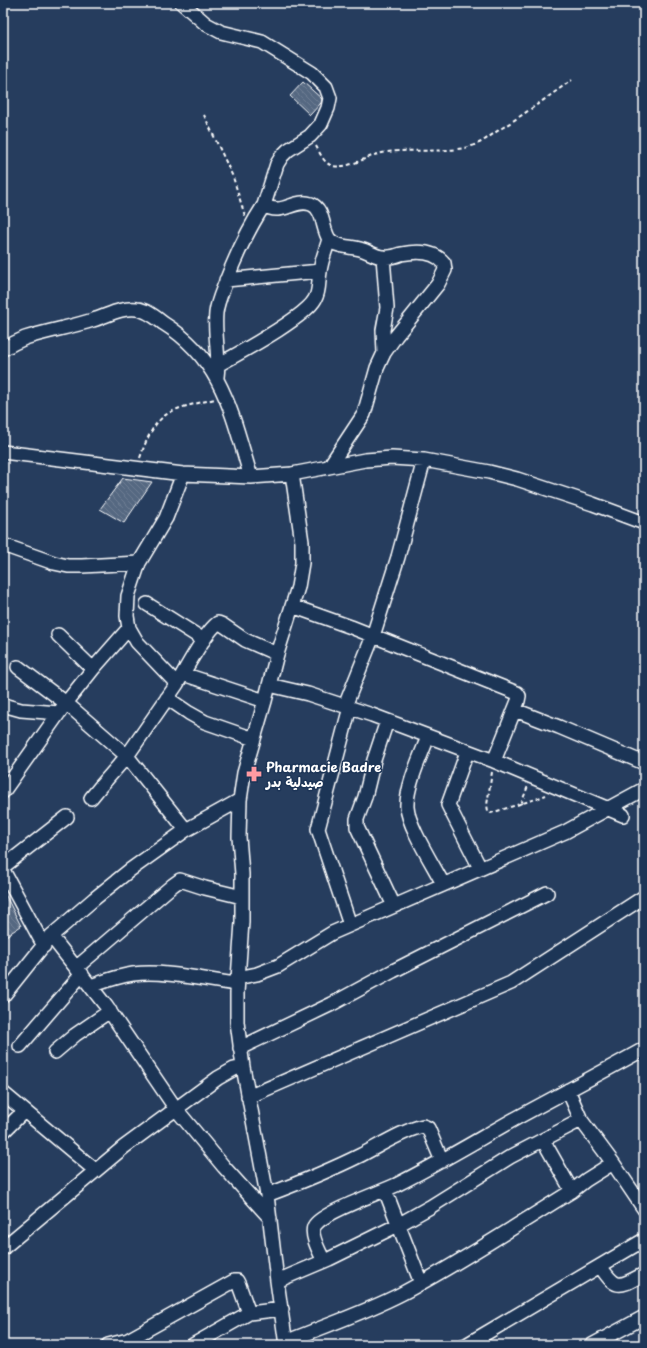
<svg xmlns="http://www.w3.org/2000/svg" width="647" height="1348" font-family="'Playpen Sans','Playpen Sans Arabic',sans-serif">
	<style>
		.building { fill: url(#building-back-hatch); stroke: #fff }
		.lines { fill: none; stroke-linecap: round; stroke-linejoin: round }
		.minor-casing { stroke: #fff; stroke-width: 16 }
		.path { stroke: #fff; stroke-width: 2; stroke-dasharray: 4 3; stroke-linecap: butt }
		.minor { stroke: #1d3557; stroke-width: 13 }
		.labels { text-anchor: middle; stroke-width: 3; stroke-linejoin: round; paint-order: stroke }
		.poi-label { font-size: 13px; font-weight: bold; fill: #fff; stroke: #1d3557; text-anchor: start }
	</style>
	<defs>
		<pattern id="building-back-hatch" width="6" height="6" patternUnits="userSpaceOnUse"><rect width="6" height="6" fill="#556781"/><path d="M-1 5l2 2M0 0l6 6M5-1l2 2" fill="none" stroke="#6e7e94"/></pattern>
	</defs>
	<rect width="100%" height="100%" fill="#263d5e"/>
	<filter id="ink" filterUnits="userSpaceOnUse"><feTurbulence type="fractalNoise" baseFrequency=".025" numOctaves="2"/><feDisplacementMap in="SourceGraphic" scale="8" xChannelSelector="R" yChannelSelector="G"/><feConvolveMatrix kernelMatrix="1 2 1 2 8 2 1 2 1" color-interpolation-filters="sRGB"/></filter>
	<g filter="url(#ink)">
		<path class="building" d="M303 82 322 99 321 103 310 115 290 96Z
			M123 478 152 482 124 523 100 509Z
			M3 890 21 926 3 938Z"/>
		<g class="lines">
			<defs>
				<path id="minor" d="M182 3 206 24 221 32 262 42 312 73 326 87 330 98 328 108 321 124 310 136 288 150 282 156 277 164 264 205C282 217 294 198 311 204 324 209 322 229 329 239 331 241 333 243 336 244 344 247 352 247 360 249 368 251 376 257 383 257 390 258 396 256 401 254 416 251 434 250 444 263L445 270 438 284 396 336 384 353 377 368 364 414 329 467
					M383 257 387 308 383 330 384 353
					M226 280 320 271
					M3 349C10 345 18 341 25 338 47 331 71 327 93 320 107 316 121 307 137 309 147 310 155 317 163 323 223 360 232 415 251 477
					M218 365C239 353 305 318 315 299 320 290 318 282 320 272 321 261 326 250 329 239
					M217 377C220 356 214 335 216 313 217 303 221 294 225 284 236 255 247 231 264 205
					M3 452 183 474 251 477 292 474 302 542V563L298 587 277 654 265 701 244 773 240 800 239 837 242 874V922L237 993V1022L243 1067 267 1195 277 1281 286 1345
					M292 474 365 460 392 458 424 460 489 472 517 479 593 504 644 523
					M3 545 54 563 68 566H82L139 563 166 518 183 474
					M147 604 204 640
					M292 606 351 627 517 693 519 696 518 701 494 761
					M58 635 93 669
					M18 667 66 703 127 756 186 830
					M183 674 265 701
					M177 684C185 670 206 631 218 623L223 625 245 640 277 654
					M269 685 308 694 372 715 494 761 623 815
					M167 698 189 713 205 722 254 739
					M3 705 21 710 59 713
					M345 706 373 636 398 557 424 460
					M515 710 559 727 644 763
					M387 721 374 760 365 797 357 819V827L394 906
					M428 737C421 755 406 787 407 807 408 826 434 866 443 884
					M467 752 448 805 480 868
					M3 792 66 703 93 669 129 628
					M91 798 100 787 127 756 177 684 137 642 129 628 127 616 128 596 139 563
					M3 867 67 817
					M3 870 44 946
					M350 925 318 829 350 707
					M51 936 106 1006 176 1109 224 1167 270 1218
					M77 967 173 885 180 880 205 888 242 897
					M237 978 257 974 278 966 332 933 565 832 644 789
					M91 986C105 981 118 976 133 974 166 970 204 980 237 984
					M3 996 51 936 94 899 130 870 186 830 240 800
					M20 1046 82 974
					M240 1048 332 1004 393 971 547 893
					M55 1052 75 1035 110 1011
					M3 1093 95 1170
					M248 1097 511 983 644 897
					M3 1132 24 1111
					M543 1140 572 1191
					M613 1163 644 1209
					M385 1190 421 1283
					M267 1195C299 1183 331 1170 361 1155 379 1146 404 1130 423 1126L428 1128 442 1161
					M3 1248 124 1147 218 1078 234 1069 243 1067
					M324 1261C320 1253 309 1233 315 1225 324 1212 379 1193 396 1185 436 1165 474 1142 513 1120 557 1096 601 1073 644 1049
					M600 1266C617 1291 619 1287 644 1274
					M277 1281 329 1259 398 1225 430 1207 510 1157 581 1120
					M286 1342C324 1326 364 1313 401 1294 460 1263 515 1226 572 1191L586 1180 613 1163 581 1120 568 1090
					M108 1345 128 1340
					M128 1345V1340L234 1281H237L239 1285 249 1313 282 1309
					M193 1345 249 1313
					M466 1345 644 1240
					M592 1345 644 1317"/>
			</defs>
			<use href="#minor" class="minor-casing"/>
			<path class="path" d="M204 115 233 177 245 216
				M316 146C320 153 324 164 333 166 350 169 366 156 382 153 412 147 452 156 479 143 487 139 494 133 502 128 526 113 549 96 572 80
				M140 458C156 410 169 410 215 399
				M492 772 487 805 488 811 491 813 536 799 546 795
				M521 804 528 786"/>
			<use href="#minor" class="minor"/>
		</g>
	</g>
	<defs>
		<symbol id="pharmacy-bare" viewBox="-9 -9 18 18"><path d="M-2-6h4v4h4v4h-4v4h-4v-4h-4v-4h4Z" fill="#ff9aa2" stroke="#1d3557" stroke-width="2.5" paint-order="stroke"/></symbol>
	</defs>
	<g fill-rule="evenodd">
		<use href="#pharmacy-bare" x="243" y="763" width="22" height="22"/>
	</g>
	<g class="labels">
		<g class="poi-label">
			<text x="266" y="772">Pharmacie Badre<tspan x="266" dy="15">صيدلية بدر</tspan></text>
		</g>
	</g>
	<rect width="647" height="1348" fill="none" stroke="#1d3557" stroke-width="16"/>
	<rect x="8" y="8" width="631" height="1332" fill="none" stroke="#fff" stroke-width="1.5" filter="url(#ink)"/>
</svg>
